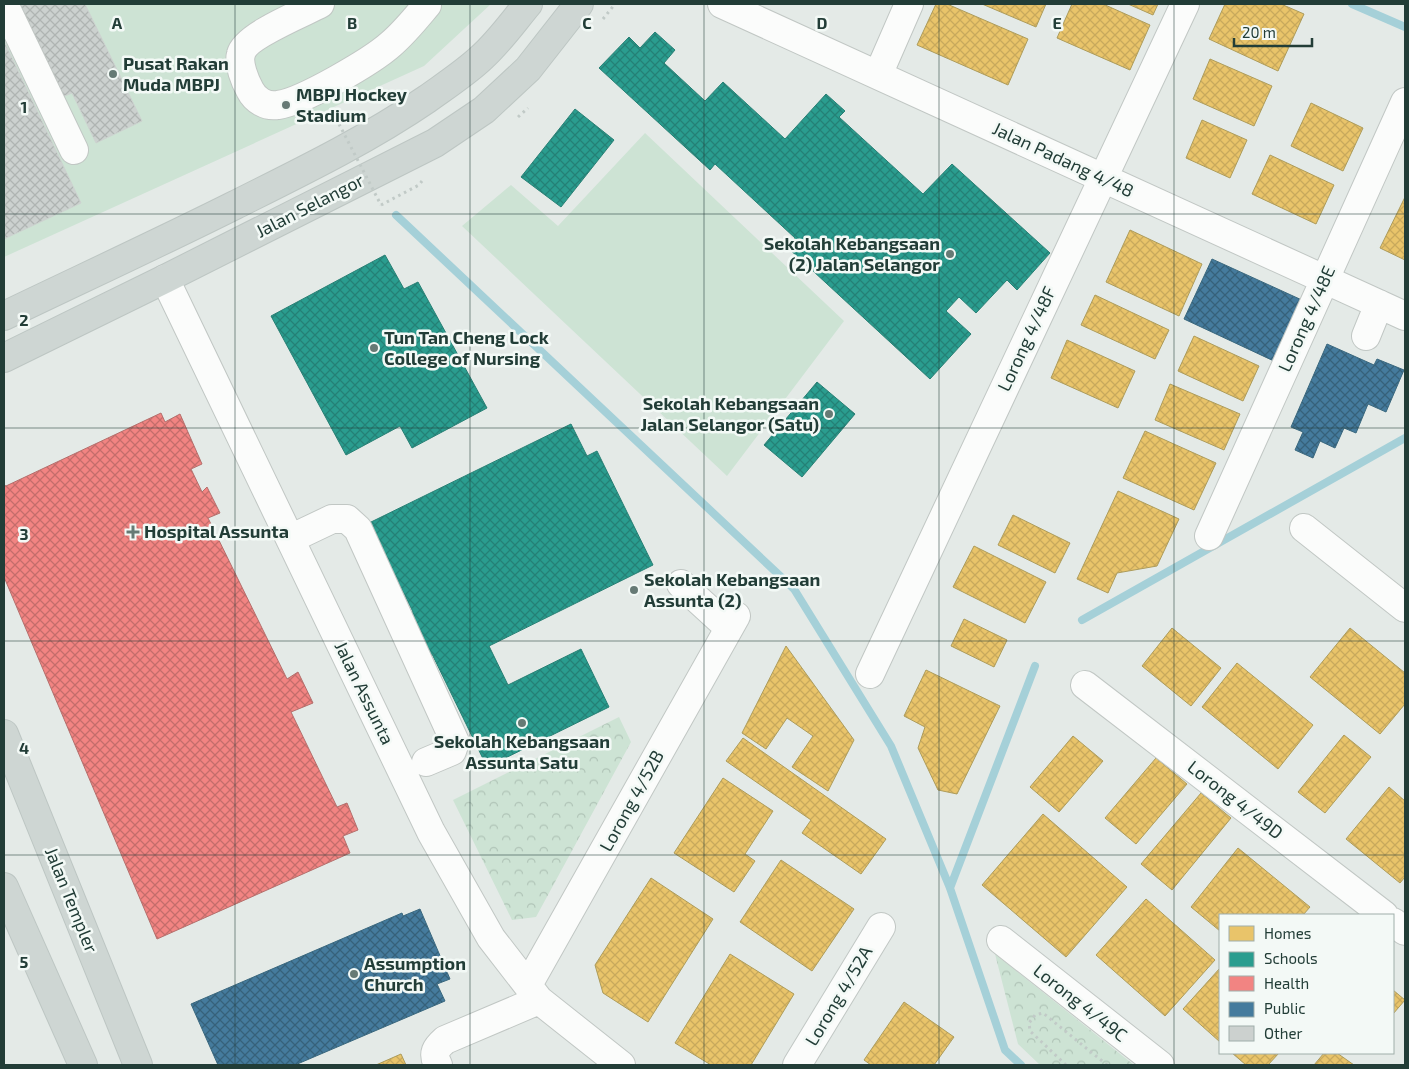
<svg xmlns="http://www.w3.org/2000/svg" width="1409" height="1069" font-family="'Exo 2',sans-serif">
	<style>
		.park { fill: url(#park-crowns) }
		.pitch { fill: #cde3d4 }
		.homes { fill: url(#homes-cross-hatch); stroke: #ad9c5b }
		.schools { fill: url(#schools-cross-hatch); stroke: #288075 }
		.health { fill: url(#health-cross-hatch); stroke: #b46f6c }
		.public { fill: url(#public-cross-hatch); stroke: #3a687e }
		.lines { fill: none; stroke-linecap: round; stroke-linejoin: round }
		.stream { stroke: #a5d0d8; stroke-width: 8 }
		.building { fill: url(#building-cross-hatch); stroke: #cdd3d0 }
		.minor-casing { stroke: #c1c7c4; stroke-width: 30 }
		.major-casing { stroke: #bdc6c3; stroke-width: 30 }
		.path { stroke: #c1cac7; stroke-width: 3; stroke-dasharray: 2.5 4; stroke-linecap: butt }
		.minor { stroke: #fbfcfb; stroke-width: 28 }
		.major { stroke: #ced6d3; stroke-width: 28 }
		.path-bridge { stroke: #c1cac7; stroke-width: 3; stroke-dasharray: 2.5 4; stroke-linecap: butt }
		.grid { fill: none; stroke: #223d37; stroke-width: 1; stroke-opacity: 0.55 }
		.poi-dot { fill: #667a75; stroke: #f3f9f6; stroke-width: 2 }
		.labels { text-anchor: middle; stroke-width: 5; stroke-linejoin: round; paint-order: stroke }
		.poi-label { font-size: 18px; font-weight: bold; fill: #223d37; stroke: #f3f9f6; text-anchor: start }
		.street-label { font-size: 18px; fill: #223d37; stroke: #f3f9f6 }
		.grid-label { font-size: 16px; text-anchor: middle; font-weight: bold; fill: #223d37; stroke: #f3f9f6; stroke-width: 5; stroke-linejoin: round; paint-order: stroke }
	</style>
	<defs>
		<pattern id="park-crowns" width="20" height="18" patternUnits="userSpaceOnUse" patternTransform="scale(1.25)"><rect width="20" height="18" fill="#cde3d4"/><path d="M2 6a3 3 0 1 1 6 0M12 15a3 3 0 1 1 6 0" fill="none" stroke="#b0c4b7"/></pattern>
		<pattern id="homes-cross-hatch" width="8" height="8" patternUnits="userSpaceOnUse" patternTransform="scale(1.25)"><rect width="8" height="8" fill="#e9c46a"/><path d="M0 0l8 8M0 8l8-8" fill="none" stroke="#c8a95c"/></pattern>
		<pattern id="schools-cross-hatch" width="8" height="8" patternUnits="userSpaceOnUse" patternTransform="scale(1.25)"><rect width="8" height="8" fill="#2a9d8f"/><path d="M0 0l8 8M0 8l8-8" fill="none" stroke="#248176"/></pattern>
		<pattern id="health-cross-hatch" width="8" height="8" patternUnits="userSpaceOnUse" patternTransform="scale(1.25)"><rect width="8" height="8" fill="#f28482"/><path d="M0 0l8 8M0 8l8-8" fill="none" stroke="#c46d6b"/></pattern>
		<pattern id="public-cross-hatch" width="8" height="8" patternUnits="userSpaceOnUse" patternTransform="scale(1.25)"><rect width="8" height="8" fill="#457b9d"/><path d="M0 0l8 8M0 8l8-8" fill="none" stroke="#36617a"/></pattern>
		<pattern id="building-cross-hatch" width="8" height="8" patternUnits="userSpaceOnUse" patternTransform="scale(1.25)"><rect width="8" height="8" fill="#ccd1cf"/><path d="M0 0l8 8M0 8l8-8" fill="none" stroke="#afb4b2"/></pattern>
	</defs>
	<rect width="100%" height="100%" fill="#e4eae7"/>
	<path class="park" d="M619 717 631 742 536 917 512 920 453 800Z
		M995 954 1134 1065H1040L1018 1044Z"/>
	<path class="pitch" d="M4 4H491L424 66 4 257Z
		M645 133 844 321 727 476 462 226 511 185 558 226Z"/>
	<path class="homes" d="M936 4H947L1028 39 1008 85 917 45Z
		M982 4H1046L1036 27Z
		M1072 4H1103L1150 25 1130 70 1057 38Z
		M1128 4H1158L1153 15Z
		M1225 4H1281L1304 14 1278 71 1209 39Z
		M1210 59 1272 86 1254 126 1193 99Z
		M1311 103 1363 128 1343 171 1291 146Z
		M1202 120 1247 140 1230 178 1186 158Z
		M1270 155 1334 185 1316 224 1252 194Z
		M1405 197V260L1380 248Z
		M1130 230 1202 264 1179 316 1106 282Z
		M1095 295 1169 330 1155 359 1081 325Z
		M1194 336 1259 366 1243 401 1178 371Z
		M1067 340 1135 371 1118 408 1051 378Z
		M1170 384 1240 414 1224 450 1155 420Z
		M1145 431 1216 463 1194 510 1123 478Z
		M1118 491 1179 519 1157 566 1117 573 1108 593 1077 579Z
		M1013 515 1070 543 1055 573 998 545Z
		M974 546 1046 582 1025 623 953 587Z
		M964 619 1007 640 994 667 951 646Z
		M1172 628 1221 668 1191 706 1142 666Z
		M1350 628 1405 673V704L1380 734 1310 677Z
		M786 646 854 740 828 791 792 767 813 736 787 718 766 749 742 733Z
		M1237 663 1313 725 1278 769 1202 707Z
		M926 670 1000 706 957 794 938 790 918 748 925 727 904 716Z
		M1344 735 1371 757 1325 813 1298 792Z
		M1073 736 1103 761 1059 812 1030 787Z
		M743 738 886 839 861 874 802 833 811 820 726 761Z
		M1156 758 1187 784 1136 844 1105 818Z
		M723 778 773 811 745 854 755 861 734 892 674 853Z
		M1389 787 1405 801V877L1400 883 1346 839Z
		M1201 793 1231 818 1172 890 1141 864Z
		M1043 814 1127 887 1066 957 982 885Z
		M1238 848 1310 907 1303 915H1220V931L1191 907Z
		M781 860 854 909 812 971 740 922Z
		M651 878 713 919 648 1022 603 993 595 965Z
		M1146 899 1215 960 1165 1016 1096 955Z
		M730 954 794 994 751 1065H711L675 1043Z
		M1220 968V1042L1183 1009Z
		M1393 990 1405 1000 1393 1014Z
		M904 1002 954 1037 934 1065H871L864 1060Z
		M1232 1053H1279L1268 1065H1246Z
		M1324 1053H1337L1354 1065H1314Z
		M401 1054 406 1065H376Z"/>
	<path class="schools" d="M655 32 675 50 664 63 705 101 723 82 785 139 826 94 845 111 839 117 923 194 952 164 1050 253 1017 290 1007 280 976 313 959 297 946 311 971 334 930 379 787 247 795 238 715 164 710 170 599 68 629 37 640 48Z
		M575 109 614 140 561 207 521 177Z
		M385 255 404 289 418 282 487 408 412 448 400 426 346 455 271 316Z
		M817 382 855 414 802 477 764 445Z
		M571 424 587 456 597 451 653 565 489 646 508 685 581 649 609 707 487 767 432 654 423 658 403 617 413 612 369 523Z"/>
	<path class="health" d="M161 413 165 422 180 414 202 464 191 469 202 492 207 487 220 513 208 518 287 679 298 672 313 703 291 712 337 807 347 803 358 830 343 836 350 853 157 939 4 577V485L6 486Z"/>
	<path class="public" d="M1212 259 1304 301 1276 362 1184 319Z
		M1327 344 1374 365 1377 359 1404 370 1386 412 1368 404 1356 433 1344 428 1335 448 1320 441 1313 458 1295 450 1303 432 1291 427Z
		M420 909 450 979 437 984 445 1001 295 1065H218L191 1004 402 913 403 916Z"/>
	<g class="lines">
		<path class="stream" d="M1352 4 1405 27
			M396 215 794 589 891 746 950 888 1005 1050 1021 1065
			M1082 620 1405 438
			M950 888 1035 666"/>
	</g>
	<path class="building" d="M17 4H85L142 121 96 143 72 93 62 97Z
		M4 41 81 203 4 239Z"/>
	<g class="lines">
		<defs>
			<path id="minor" d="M4 4 74 150
				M320 4C303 13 245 36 241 54 238 64 245 81 250 90 255 100 266 107 278 105 302 102 372 61 391 44 405 32 416 18 427 5
				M722 4 1405 316
				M878 75 909 4
				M165 279 431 832 491 938 539 1000 621 1065
				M1366 336 1379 304
				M1304 528 1405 608
				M1209 536 1405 102
				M290 539 332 519H347L358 529 455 742 452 751 426 762
				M681 584 729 628
				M870 674 1185 4
				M1085 685 1384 915
				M1393 922 1405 931
				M1001 940 1160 1065
				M528 985 736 616
				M438 1065C432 1053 436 1048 445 1040L539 1000
				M797 1065 881 927"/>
			<path id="major" d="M4 316C81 279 159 243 235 205 301 172 367 140 427 99 445 86 465 73 481 58 499 42 513 22 528 4
				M4 358 165 279 435 143 484 110 528 69 579 4
				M4 734 138 1065
				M4 887 83 1065"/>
		</defs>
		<use href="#minor" class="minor-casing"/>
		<use href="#major" class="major-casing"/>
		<path class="path" d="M603 19 615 4
			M518 117 528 108
			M381 205 419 185 422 181
			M1066 1065 1030 1031 1029 1023 1035 1015 1043 1013 1107 1065"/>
		<use href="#minor" class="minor"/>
		<use href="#major" class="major"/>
		<path class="path-bridge" d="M339 124 381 205"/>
	</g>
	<path class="grid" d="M235 4V1065M470 4V1065M704 4V1065M939 4V1065M1174 4V1065M4 214H1405M4 428H1405M4 641H1405M4 855H1405"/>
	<g class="poi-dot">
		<circle cx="113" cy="74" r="5"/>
		<circle cx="286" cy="105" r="5"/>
		<circle cx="950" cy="254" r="5"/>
		<circle cx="374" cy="348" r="5"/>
		<circle cx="829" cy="414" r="5"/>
		<path d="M130.5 524.5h5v5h5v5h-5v5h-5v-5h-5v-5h5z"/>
		<circle cx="634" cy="590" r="5"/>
		<circle cx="522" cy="723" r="5"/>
		<circle cx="354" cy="974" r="5"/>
	</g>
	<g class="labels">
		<g class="poi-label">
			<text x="123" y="70">Pusat Rakan<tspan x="123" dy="21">Muda MBPJ</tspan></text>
			<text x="296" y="101">MBPJ Hockey<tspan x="296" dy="21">Stadium</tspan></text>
			<text x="940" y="250" text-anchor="end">Sekolah Kebangsaan<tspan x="940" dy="21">(2) Jalan Selangor</tspan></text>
			<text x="384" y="344">Tun Tan Cheng Lock<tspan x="384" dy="21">College of Nursing</tspan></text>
			<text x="819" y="410" text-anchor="end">Sekolah Kebangsaan<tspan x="819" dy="21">Jalan Selangor (Satu)</tspan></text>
			<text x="144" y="538">Hospital Assunta</text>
			<text x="644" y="586">Sekolah Kebangsaan<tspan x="644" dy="21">Assunta (2)</tspan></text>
			<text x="522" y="748" text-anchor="middle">Sekolah Kebangsaan<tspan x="522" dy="21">Assunta Satu</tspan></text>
			<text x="364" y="970">Assumption<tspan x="364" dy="21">Church</tspan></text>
		</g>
		<g class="street-label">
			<text transform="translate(1063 160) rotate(25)" y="6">Jalan Padang 4/48</text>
			<text transform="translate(310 206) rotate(-27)" y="6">Jalan Selangor</text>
			<text transform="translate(1307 319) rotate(-66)" y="6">Lorong 4/48E</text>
			<text transform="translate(1027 339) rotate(-65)" y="6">Lorong 4/48F</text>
			<text transform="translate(364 693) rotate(64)" y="6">Jalan Assunta</text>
			<text transform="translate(1235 800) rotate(38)" y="6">Lorong 4/49D</text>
			<text transform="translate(632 801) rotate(-61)" y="6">Lorong 4/52B</text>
			<text transform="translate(71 900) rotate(68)" y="6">Jalan Templer</text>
			<text transform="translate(839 996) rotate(-59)" y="6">Lorong 4/52A</text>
			<text transform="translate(1080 1003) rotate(38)" y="6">Lorong 4/49C</text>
		</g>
	</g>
	<g class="grid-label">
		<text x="117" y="29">A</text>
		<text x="352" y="29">B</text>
		<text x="587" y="29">C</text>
		<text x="822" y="29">D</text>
		<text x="1057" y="29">E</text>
		<text x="24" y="113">1</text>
		<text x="24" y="326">2</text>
		<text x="24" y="540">3</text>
		<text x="24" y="754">4</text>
		<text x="24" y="968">5</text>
	</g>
	<rect width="1409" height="1069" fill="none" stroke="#223d37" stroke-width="10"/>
	<rect x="1219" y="914" width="175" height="140" fill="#f3f9f6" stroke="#9faeaa"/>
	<rect x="1229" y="926" width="25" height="15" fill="#e9c46a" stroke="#9faeaa"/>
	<text x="1264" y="939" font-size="15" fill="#223d37">Homes</text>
	<rect x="1229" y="952" width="25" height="15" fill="#2a9d8f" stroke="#9faeaa"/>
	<text x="1264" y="964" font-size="15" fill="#223d37">Schools</text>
	<rect x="1229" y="976" width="25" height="15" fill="#f28482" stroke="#9faeaa"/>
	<text x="1264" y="989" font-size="15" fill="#223d37">Health</text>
	<rect x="1229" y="1002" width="25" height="15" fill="#457b9d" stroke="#9faeaa"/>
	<text x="1264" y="1014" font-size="15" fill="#223d37">Public</text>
	<rect x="1229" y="1026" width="25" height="15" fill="#ccd1cf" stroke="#9faeaa"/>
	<text x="1264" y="1039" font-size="15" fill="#223d37">Other</text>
	<path d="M1234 38v8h78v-8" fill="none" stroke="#223d37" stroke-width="2.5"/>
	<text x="1242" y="38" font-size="15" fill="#223d37" stroke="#f3f9f6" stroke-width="4" paint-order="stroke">20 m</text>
</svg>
